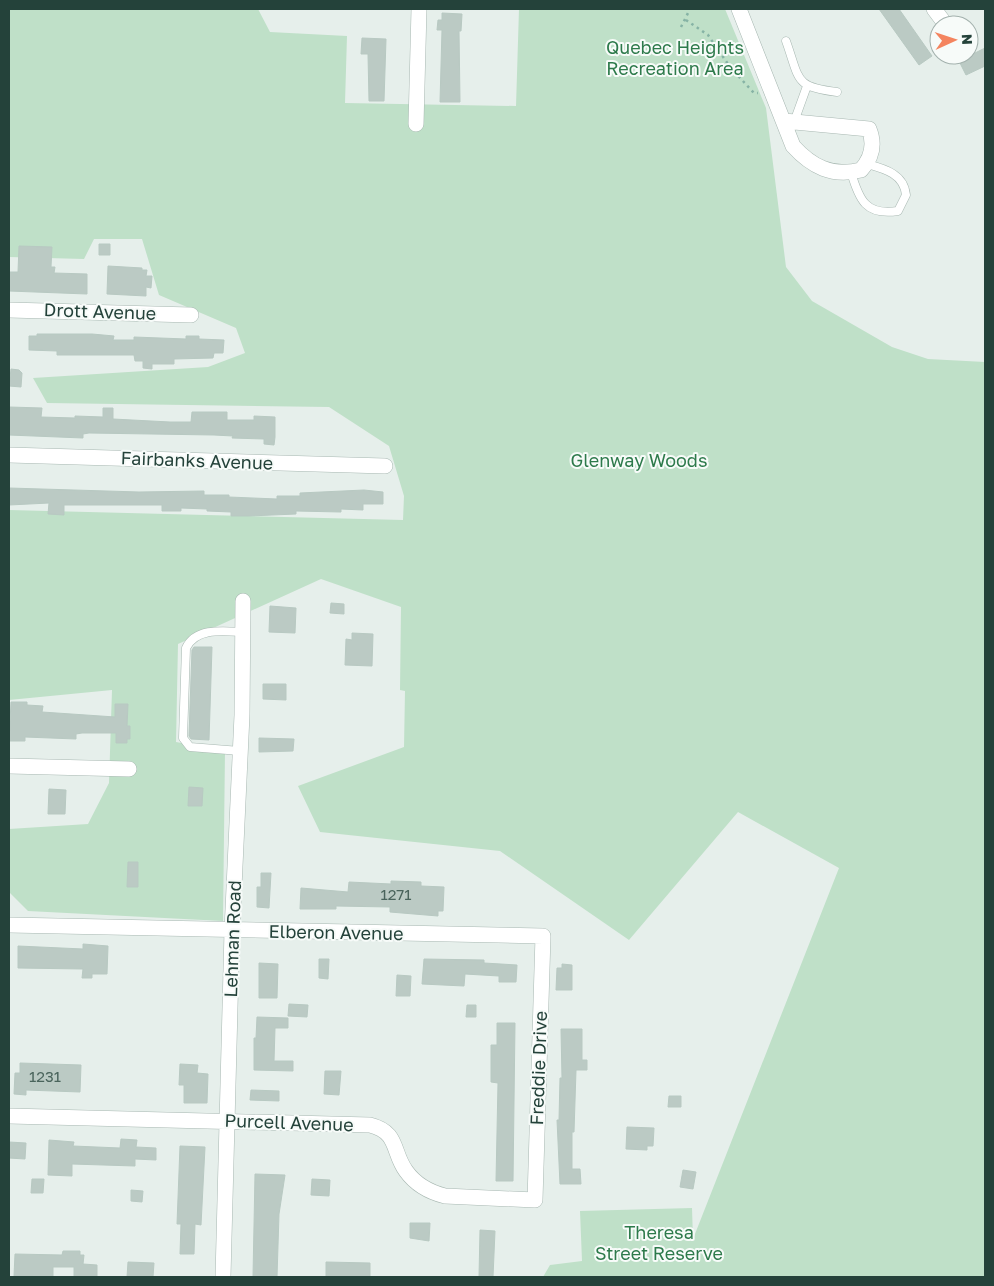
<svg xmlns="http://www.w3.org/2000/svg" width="994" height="1286" font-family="'Golos Text',sans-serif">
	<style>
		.green { fill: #bfe0c8 }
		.building { fill: #bbcac4; stroke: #b8c9c2 }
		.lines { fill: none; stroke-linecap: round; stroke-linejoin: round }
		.lane-casing { stroke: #a8b8b2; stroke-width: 9 }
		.street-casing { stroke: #a8b8b2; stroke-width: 16 }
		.path { stroke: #86b3a5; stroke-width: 2.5; stroke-dasharray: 2.5 4; stroke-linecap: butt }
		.lane { stroke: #fff; stroke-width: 8 }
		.street { stroke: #fff; stroke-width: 15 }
		.labels { text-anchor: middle; stroke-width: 4; stroke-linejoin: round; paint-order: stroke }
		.number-label { font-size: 15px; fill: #4a645c }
		.park-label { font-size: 18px; fill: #2d7a4b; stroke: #f7fbf9 }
		.street-label { font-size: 18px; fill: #24423a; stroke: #f7fbf9 }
	</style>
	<rect width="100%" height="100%" fill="#e6efeb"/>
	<path class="green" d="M9 9H258L270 32 347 36 345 103 516 106 519 9H725L766 108 786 267 812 301 892 347 928 359 985 362V1277H543L550 1265 582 1261 580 1211 692 1208 693 1239 839 868 738 812 629 940 500 851 320 832 298 786 404 747 405 691 400 690 401 607 321 579 178 644 176 742 225 751 223 921 28 911 9 892V829L88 824 109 783 112 690 9 700V510L403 520 404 496 389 446 329 407 47 403 33 378 208 367 245 353 236 328 159 295 142 239H94L84 259 9 257Z"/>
	<path class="building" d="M879 9H899L932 56 919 65Z
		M442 13 462 14 461 31H459L460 102H440L442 30H437L438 20H442Z
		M362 38 386 39 384 101H369L368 54H361Z
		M985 48V66L966 75 959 61Z
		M99 244H110V255H99Z
		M19 246 52 247 51 267H55L54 273 87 274V294L9 291V272H18Z
		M108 266 142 268V270H147L146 276H152L151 288 146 287V296L107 294Z
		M37 334H92L114 336 113 340H134V337L186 339V336H199V339L224 340 223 353H214L213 358 174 359V364H152V369L143 368V361H135L134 355H57V351L29 350V336H37Z
		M11 369 19 370 22 373 21 387 9 386Z
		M9 407 42 408 41 417 75 418V416L103 417V408H113V419L170 422H191L192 412H227V420H254V416L275 417V437L274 445 264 444V439L232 438 233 436 214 435 89 433 83 434V438L9 435Z
		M9 488 139 492 204 491V495H229V497L277 499V496H300V493L364 490 383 492V504H363V510L341 509V512L296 511V514L249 516H231V512L207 511V509L181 508V511H162V505H64V515L48 514 49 503 9 505Z
		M331 603 344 604V614L330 613Z
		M270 606 296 608 295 633 269 632Z
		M352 633 373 634 372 666 345 665 346 639 352 640Z
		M194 647H212L209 740 191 739 189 736 192 650Z
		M263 684H286V700L263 699Z
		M11 702H27V705L43 706 42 712 115 717V704H128L127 726H130V739H127V743H116V733H82L76 734V739L25 737V741H9Z
		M259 738 294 739 293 751 259 752Z
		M189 787 203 788 202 806H188Z
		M49 789 66 790 65 814H48Z
		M128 862H138V887H127Z
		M261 873H271L269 908 257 907V887H261Z
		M391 881 421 882V886L444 887 443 911H438V916L390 912V907L336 906V909H300L301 888 348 892 349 882 391 884Z
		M83 944 108 946 107 974H92V978H82L83 969 18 968V946L83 949Z
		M319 959H329L328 979 319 978Z
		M424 959 484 960V963L517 965 516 982H499V976L465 974 464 986 422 984Z
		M259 963 278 964 277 998H259Z
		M562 964 572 965V990H556L557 968H562Z
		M397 975 411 976 410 996H396Z
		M289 1004 308 1005 307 1017 288 1016Z
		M467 1005H476V1017H466Z
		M257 1017 288 1018V1028H275L274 1061H293V1071L254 1070V1038H256Z
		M497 1023H515L513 1181H496L498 1083 491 1082V1045H497Z
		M561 1029H582V1060H587V1070H576L574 1132H572V1169H580L581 1184H560L557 1120H559L560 1078H562Z
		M20 1063 81 1065 80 1092 26 1090V1095L14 1094 15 1073H20Z
		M180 1064 198 1065 197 1073 208 1074 207 1103H184V1085H179Z
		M325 1071H341L339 1095 324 1094Z
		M251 1090 279 1091V1101L250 1100Z
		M669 1096H681V1107H668Z
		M627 1127 654 1128 653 1146H647V1150L626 1149Z
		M121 1139 137 1140 136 1147 156 1148V1160L135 1159V1166L72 1164V1176L48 1175 49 1140 74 1142 73 1146 120 1148Z
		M9 1142 26 1143 25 1159 9 1158Z
		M180 1146 205 1147 201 1225 195 1224 194 1254H180L181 1224H177Z
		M683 1170 696 1172 693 1189 680 1187Z
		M255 1174 285 1175 279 1214 277 1277H253Z
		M32 1179H44L43 1193H31Z
		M312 1179 330 1180 329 1196 311 1195Z
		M131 1190 143 1191 142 1202 131 1201Z
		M410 1223H430L429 1241 410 1238Z
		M480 1230 495 1231 493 1277H479Z
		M63 1251H80V1255H84L83 1264 97 1265V1277H74V1267H53V1277L14 1276 15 1254 62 1255Z
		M128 1262 154 1263 153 1277H127Z
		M326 1262 370 1263V1277H326Z"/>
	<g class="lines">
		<defs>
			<path id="lane" d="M786 41C800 80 794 87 837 92
				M794 122 807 86
				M851 172C859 200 866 216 898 211L906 195C904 174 885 169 867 164
				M240 751 190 747 183 738 186 648C196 627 224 631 243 632"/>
			<path id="street" d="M739 9 793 146C812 167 832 177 861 170 872 158 875 144 869 129L784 121
				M934 9 946 25
				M416 124 419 9
				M9 310 191 315
				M9 455 385 466
				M9 766 129 769
				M9 925 543 936 535 1200 445 1196C429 1192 416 1185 406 1171 392 1152 399 1132 370 1125L9 1116
				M223 1277 232 931 242 715 243 601"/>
		</defs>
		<use href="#lane" class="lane-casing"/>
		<use href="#street" class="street-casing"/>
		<path class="path" d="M686 20 708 35 730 67 754 93H758
			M681 27 690 9"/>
		<use href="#lane" class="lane"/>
		<use href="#street" class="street"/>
	</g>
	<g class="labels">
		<g class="number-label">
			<text x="396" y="900">1271</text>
			<text x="45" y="1082">1231</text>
		</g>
		<g class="park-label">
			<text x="675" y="54">Quebec Heights<tspan x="675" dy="21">Recreation Area</tspan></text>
			<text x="639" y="467">Glenway Woods</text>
			<text x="659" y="1239">Theresa<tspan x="659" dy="21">Street Reserve</tspan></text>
		</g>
		<g class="street-label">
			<text transform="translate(100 312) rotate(2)" y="6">Drott Avenue</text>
			<text transform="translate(197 461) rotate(2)" y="6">Fairbanks Avenue</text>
			<text transform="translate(336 933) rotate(1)" y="6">Elberon Avenue</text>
			<text transform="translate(233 939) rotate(-88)" y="6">Lehman Road</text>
			<text transform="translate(539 1068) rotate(-88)" y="6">Freddie Drive</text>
			<text transform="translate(289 1123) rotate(2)" y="6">Purcell Avenue</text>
		</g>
	</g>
	<rect width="994" height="1286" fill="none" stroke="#24423a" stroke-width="20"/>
	<g transform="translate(954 40) rotate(87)"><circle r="24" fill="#f7fbf9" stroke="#a3b1ad"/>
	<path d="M0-4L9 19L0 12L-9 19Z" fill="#f4845f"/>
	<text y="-8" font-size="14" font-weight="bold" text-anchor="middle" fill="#24423a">N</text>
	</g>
</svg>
